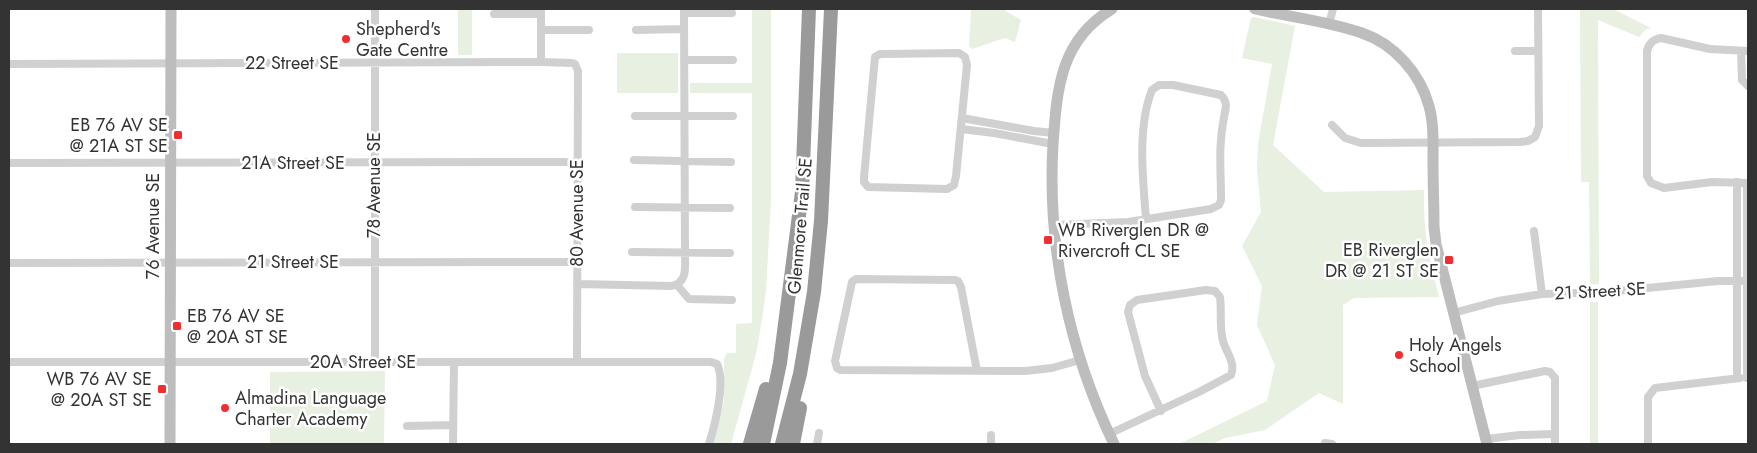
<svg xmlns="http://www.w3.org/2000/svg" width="1757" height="453" font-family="Jost,sans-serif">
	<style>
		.green { fill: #e8f0e1 }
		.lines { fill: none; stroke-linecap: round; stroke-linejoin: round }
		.street { stroke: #d0d0d0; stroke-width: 8 }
		.secondary { stroke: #bdbdbd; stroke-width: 11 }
		.highway { stroke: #9a9a9a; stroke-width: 14 }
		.poi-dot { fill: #f02e31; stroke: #fff; stroke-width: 2 }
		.labels { text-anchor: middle; stroke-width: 5; stroke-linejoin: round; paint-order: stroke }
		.poi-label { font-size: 18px; fill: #333; stroke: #fff; text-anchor: start }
		.street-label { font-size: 18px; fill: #333; stroke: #fff }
	</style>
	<rect width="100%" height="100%" fill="#fff"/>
	<path class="green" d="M458 9H472V55H458Z
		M752 9H771V200L766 291 762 320 756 354 731 444H713L724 401V359L727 353H736V324L752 323V93H690V83H752Z
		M971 9H1005L1006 11 1021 20 1015 42 1005 38 972 49 969 46Z
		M1580 9H1613L1651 28 1645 30 1639 37 1598 20 1599 284 1590 285 1589 182H1581Z
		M1254 17 1295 26 1273 145 1324 192 1424 190C1423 231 1429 258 1439 297L1354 298 1343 305V404L1319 393 1265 430 1225 438 1212 444H1179L1267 401 1275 365 1257 325 1262 286 1242 246 1261 212 1257 169 1258 144 1272 64 1242 58 1251 18Z
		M617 53H678V93H617Z
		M1590 302H1598V444H1590Z
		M385 371 384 444H270V372Z"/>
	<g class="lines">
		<path class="street" d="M541 9V62
			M684 13H732
			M494 14H541
			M1329 24 1333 9
			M541 30H589
			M636 30 684 29
			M1515 51H1538
			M1741 51 1742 80 1748 86
			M1748 51 1710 49 1661 38C1654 39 1649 43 1647 51V176L1651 183 1664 188 1712 182 1748 183
			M959 53 965 57 967 65 956 176 954 185 947 189 868 187 864 182V177L875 57 880 54H884Z
			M684 60H733
			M9 64 541 62 572 63 575 64 578 71 577 362
			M635 116H733
			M962 118 1034 131 1054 133
			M1332 125 1345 138 1361 143 1520 142 1528 141 1535 137 1539 126 1538 9
			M961 129 994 133 1053 144
			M634 160 731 162
			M9 163 577 162
			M1737 182V378
			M635 207 730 208
			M1054 225 1128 222 1211 209 1219 205 1221 200C1221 170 1218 147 1224 117 1226 108 1228 102 1221 95L1173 85H1159L1152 90C1137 127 1143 180 1146 219
			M1534 231 1542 294
			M632 252 730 253
			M9 263 577 262
			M577 284 671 286C688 283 685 267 685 254L684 9
			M677 285 689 299 732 300
			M1453 313 1498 301 1542 294 1607 292 1718 281H1748
			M9 362H711L717 364C726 382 715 425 709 444
			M375 362V9
			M977 371 961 287 958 281 955 280 856 279 852 282 835 361 837 368 840 370 1025 371 1052 368 1080 360
			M1747 378V183
			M1472 386 1545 371 1550 372 1555 378V444
			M407 426 453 425
			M1109 434 1199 392 1231 375C1236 363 1226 352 1223 341 1219 325 1222 313 1220 297L1215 291 1206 290 1137 300 1130 305 1128 312 1145 376 1161 411
			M991 435V444
			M1486 439 1520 435 1555 434
			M1325 443 1332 444
			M453 444 454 362
			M817 444 819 433
			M1648 444V397L1655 388 1740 378"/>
		<path class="secondary" d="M1112 9C1060 40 1057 89 1053 144 1047 248 1069 351 1114 444
			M1255 9C1290 17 1328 21 1362 33 1394 44 1420 73 1429 106 1434 124 1433 143 1433 162 1433 184 1434 205 1434 227L1436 244 1487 444
			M170 444 171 9"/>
		<path class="highway" d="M750 444 766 389
			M763 444 780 363 802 192 809 9
			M782 444 800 374 814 292 821 221 831 9
			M793 444 800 408"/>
	</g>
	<g class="poi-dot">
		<circle cx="346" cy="39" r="5"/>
		<rect x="173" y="130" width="10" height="10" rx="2.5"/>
		<rect x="1043" y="235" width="10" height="10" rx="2.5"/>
		<rect x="1444" y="255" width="10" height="10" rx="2.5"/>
		<rect x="172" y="321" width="10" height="10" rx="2.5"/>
		<circle cx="1399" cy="355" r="5"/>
		<rect x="157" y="384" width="10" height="10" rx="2.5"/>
		<circle cx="225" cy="408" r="5"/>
	</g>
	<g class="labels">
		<g class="poi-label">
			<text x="356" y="35">Shepherd's<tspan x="356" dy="21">Gate Centre</tspan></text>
			<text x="168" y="131" text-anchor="end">EB 76 AV SE<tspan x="168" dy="21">@ 21A ST SE</tspan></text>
			<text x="1058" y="236">WB Riverglen DR @<tspan x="1058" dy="21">Rivercroft CL SE</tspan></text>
			<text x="1439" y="256" text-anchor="end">EB Riverglen<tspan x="1439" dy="21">DR @ 21 ST SE</tspan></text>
			<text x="187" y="322">EB 76 AV SE<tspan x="187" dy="21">@ 20A ST SE</tspan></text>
			<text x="1409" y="351">Holy Angels<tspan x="1409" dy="21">School</tspan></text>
			<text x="152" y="385" text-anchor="end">WB 76 AV SE<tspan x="152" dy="21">@ 20A ST SE</tspan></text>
			<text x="235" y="404">Almadina Language<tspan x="235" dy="21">Charter Academy</tspan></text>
		</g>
		<g class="street-label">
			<text x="292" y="69">22 Street SE</text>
			<text x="293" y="169">21A Street SE</text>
			<text transform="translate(374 185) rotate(-90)" y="6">78 Avenue SE</text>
			<text transform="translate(577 213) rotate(-90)" y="6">80 Avenue SE</text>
			<text transform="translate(153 226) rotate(-90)" y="6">76 Avenue SE</text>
			<text transform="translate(800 226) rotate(-85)" y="6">Glenmore Trail SE</text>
			<text x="293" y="268">21 Street SE</text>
			<text transform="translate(1600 291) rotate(-3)" y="6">21 Street SE</text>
			<text x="363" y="368">20A Street SE</text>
		</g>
	</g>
	<rect width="1757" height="453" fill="none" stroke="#333333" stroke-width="20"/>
</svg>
